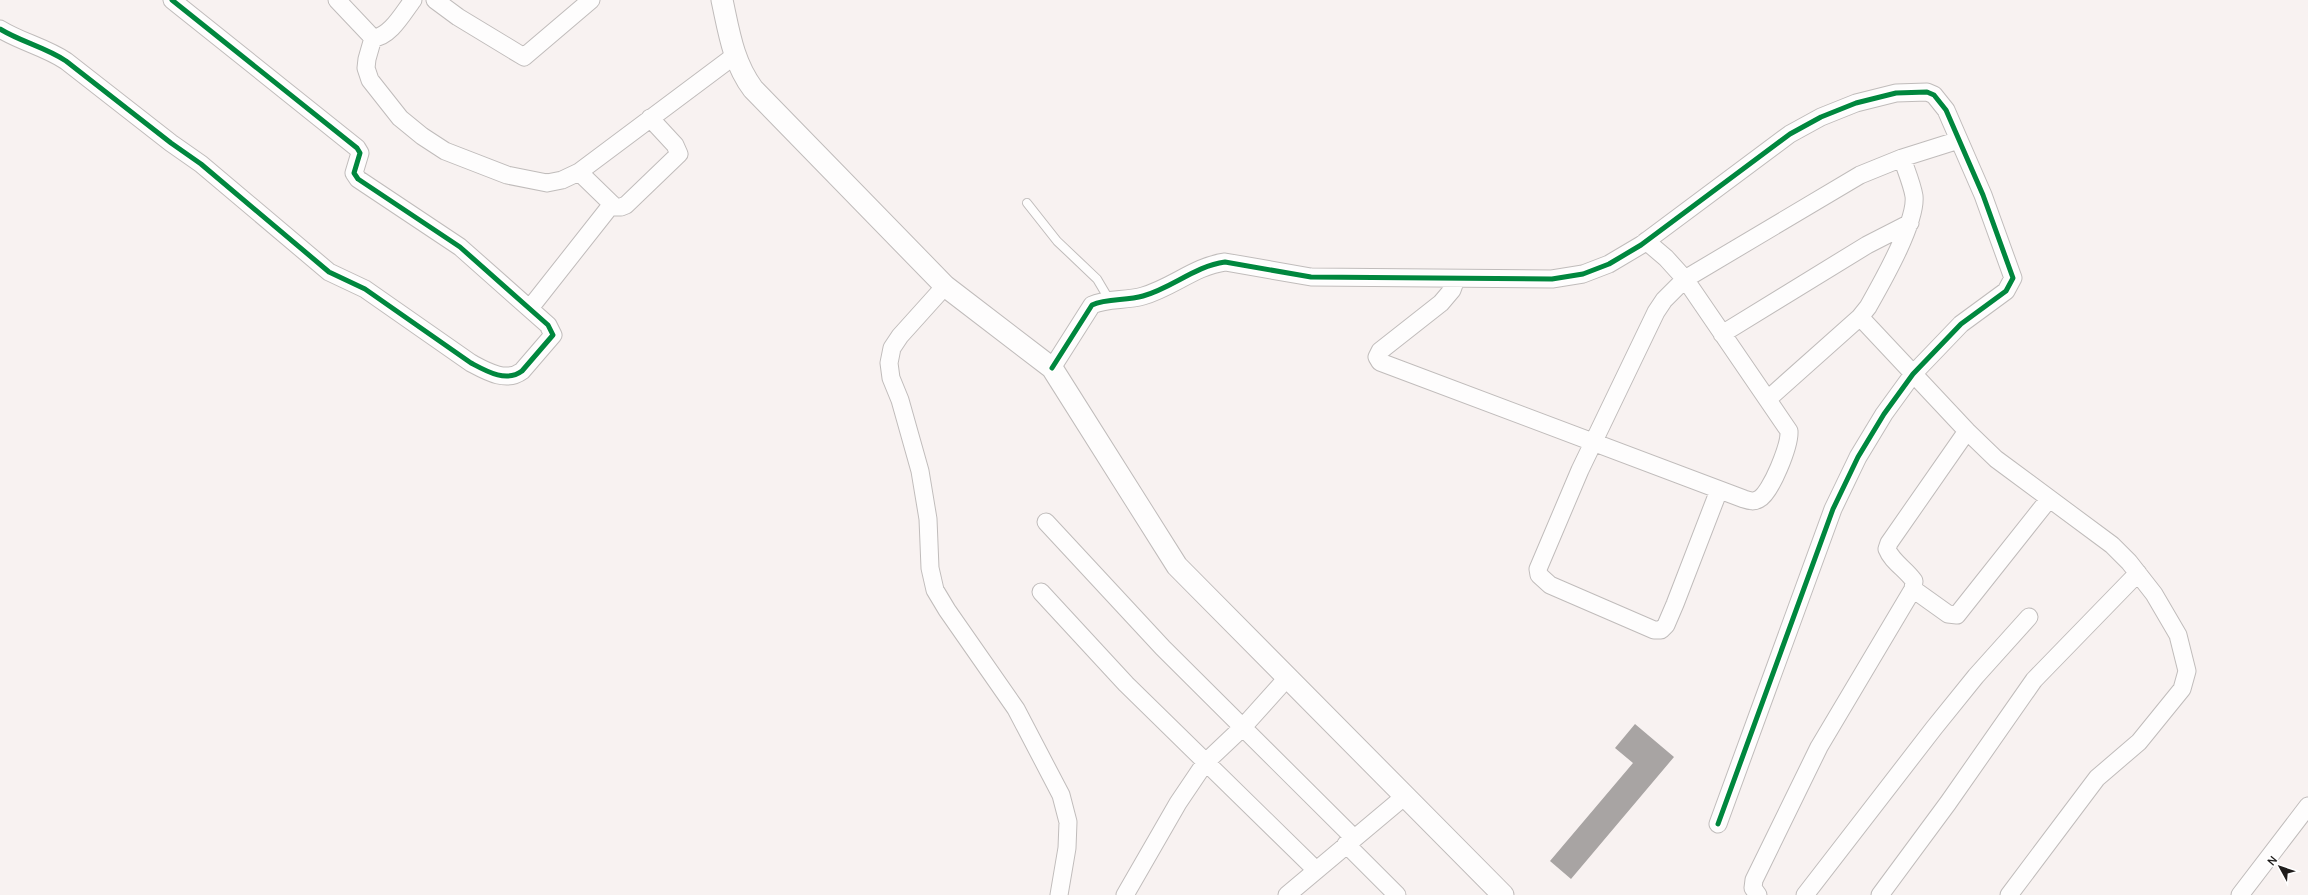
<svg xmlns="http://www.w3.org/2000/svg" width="2308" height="895" font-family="Manrope,sans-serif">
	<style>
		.building { fill: #a8a4a3 }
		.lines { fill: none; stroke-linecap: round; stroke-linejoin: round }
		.service-casing { stroke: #c0bcbb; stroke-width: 10 }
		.minor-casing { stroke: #c0bcbb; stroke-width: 19 }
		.tertiary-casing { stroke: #c0bcbb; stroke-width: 23 }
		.service { stroke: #fefdfd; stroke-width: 8 }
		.minor { stroke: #fefdfd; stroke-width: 17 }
		.tertiary { stroke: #fefdfd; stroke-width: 21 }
		.cycleway-casing { stroke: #fff; stroke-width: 8 }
		.cycleway { stroke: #00873e; stroke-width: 5 }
	</style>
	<rect width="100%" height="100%" fill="#f8f2f1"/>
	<path class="building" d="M1635 724 1674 757 1571 879 1550 861 1633 763 1615 748Z"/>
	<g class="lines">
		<defs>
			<path id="service" d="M1027 203 1057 241 1097 279 1110 301"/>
			<path id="minor" d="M337 0 373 38C390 37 403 13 413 0
				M435 0 458 17 524 57 591 0
				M0 29C21 42 45 47 66 61L171 143 201 164 329 272 365 289 471 363C486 371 506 383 522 371L553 335 548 325 460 247 358 179 354 173 360 153 357 148 172 0
				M373 38 367 59 366 68 370 80 400 118 422 136 445 151 507 175 547 183 562 180 579 172 734 56
				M579 172 615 207H621L626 205 679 154 675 145 650 118
				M1456 279 1452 290 1441 303 1380 351 1377 357 1380 362 1744 499C1750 501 1754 502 1759 499 1771 493 1790 445 1789 431L1685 279 1666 258 1646 241
				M945 286 900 336 892 348 889 363 891 378 900 400 920 471 928 519 930 568 935 590 947 610 1016 709 1061 795 1068 822 1067 848 1059 895
				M530 308 612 204
				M1860 317 1967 431 1996 459 2112 545 2129 562 2154 594 2178 635 2187 671 2182 689 2139 742 2097 778 2009 895
				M1722 334 1867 245 1910 223
				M1052 368 1092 305C1107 298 1126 301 1143 296 1172 288 1195 266 1225 262L1311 277 1552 279 1583 274 1609 264 1641 245 1790 134 1821 117 1856 103 1896 93 1927 92 1934 95 1946 110 1983 195 2013 278 2006 291 1961 324 1913 374 1884 414 1858 457 1833 509 1718 824
				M1768 399 1860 317 1868 307C1881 284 1917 222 1914 196 1912 184 1906 170 1902 158
				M1719 490 1675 604 1666 625 1661 630H1654L1550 585 1539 575 1538 569 1580 470 1656 312 1664 300 1685 279 1860 175 1902 158 1959 140
				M1046 522 1163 648 1354 838
				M1913 589 1948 614 1957 615 2049 499
				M1041 592 1126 684 1316 870
				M1346 844 1397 895
				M1125 895 1178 803 1205 763 1243 727 1287 678
				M1287 895 1405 796
				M1758 895 1753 888 1754 880 1819 747 1913 589 1914 581C1906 569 1892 562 1887 549L1889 543 1967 431
				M1805 895 1934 728 1976 676 2029 617
				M1880 895 1948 803 2034 680 2138 573
				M2240 895 2308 806"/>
			<path id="tertiary" d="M722 0C729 32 733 62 753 89L945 286 1052 368 1177 566 1503 895"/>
		</defs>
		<use href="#service" class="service-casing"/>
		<use href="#minor" class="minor-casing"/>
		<use href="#tertiary" class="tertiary-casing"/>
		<use href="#service" class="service"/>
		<use href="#minor" class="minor"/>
		<use href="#tertiary" class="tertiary"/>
		<defs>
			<path id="cycleway" d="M0 29C21 42 45 47 66 61L171 143 201 164 329 272 365 289 471 363C486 371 506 383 522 371L553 335 548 325 460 247 358 179 354 173 360 153 357 148 172 0
				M1052 368 1092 305C1107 298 1126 301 1143 296 1172 288 1195 266 1225 262L1311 277 1552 279 1583 274 1609 264 1641 245 1790 134 1821 117 1856 103 1896 93 1927 92 1934 95 1946 110 1983 195 2013 278 2006 291 1961 324 1913 374 1884 414 1858 457 1833 509 1718 824"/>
		</defs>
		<use href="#cycleway" class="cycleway-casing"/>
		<use href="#cycleway" class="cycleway"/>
	</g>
	<g transform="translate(2280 867) rotate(310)" stroke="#ffffff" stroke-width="3" paint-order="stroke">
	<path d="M0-3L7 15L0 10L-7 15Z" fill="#1f1c1b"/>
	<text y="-6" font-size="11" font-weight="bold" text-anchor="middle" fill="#1f1c1b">N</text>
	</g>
</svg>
